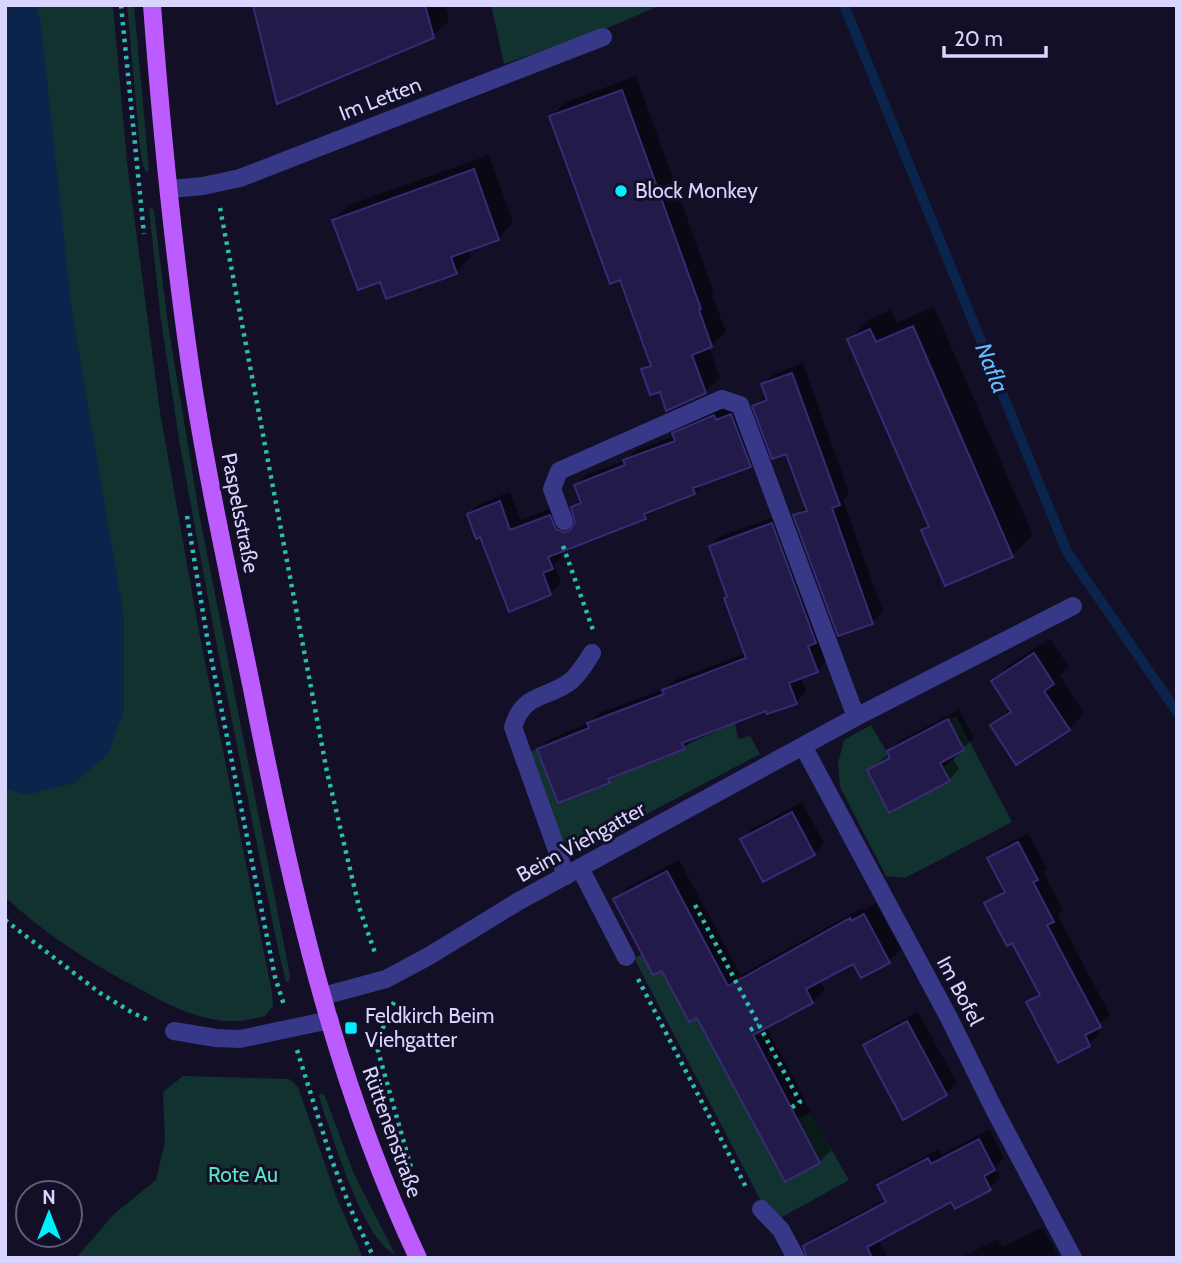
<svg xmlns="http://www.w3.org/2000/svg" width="1182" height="1263" font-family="Cabin,sans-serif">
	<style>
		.green { fill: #11322f }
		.water { fill: #0a244b }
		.shadow { fill: #0007 }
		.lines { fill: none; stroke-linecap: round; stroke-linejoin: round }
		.stream { stroke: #0a244b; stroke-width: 10 }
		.building { fill: #221a49; stroke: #372b76; stroke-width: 2 }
		.path { stroke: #2bbdaf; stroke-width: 4.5; stroke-dasharray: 3.5 5; stroke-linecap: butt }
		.minor { stroke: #383888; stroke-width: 18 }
		.major { stroke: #bc5cff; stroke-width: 18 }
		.poi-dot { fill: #01eeff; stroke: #120f27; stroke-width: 2.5 }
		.labels { text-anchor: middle; stroke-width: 6; stroke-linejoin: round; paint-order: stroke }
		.street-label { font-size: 21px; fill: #d8d5ff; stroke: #120f27 }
		.poi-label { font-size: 21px; fill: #d8d5ff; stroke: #120f27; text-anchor: start }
		.park-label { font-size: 21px; fill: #5ce4bd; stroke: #120f27 }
		.water-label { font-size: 23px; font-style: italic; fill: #63bcff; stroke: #120f27 }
	</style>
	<rect width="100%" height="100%" fill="#120f27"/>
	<path class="green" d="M5 5H113L127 162 160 412 200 637 272 992 273 1006 265 1016C249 1020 234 1023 217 1020 189 1016 163 1002 138 988 90 963 45 934 5 897Z
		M127 5H134L149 169 147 173 143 166 140 148Z
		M491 5H661L603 30 504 64Z
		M149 208 153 209 154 211 168 325 200 518 290 975 289 982H286L278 949 215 636 180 446 160 313Z
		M956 716 1012 822 905 878 886 876 840 787 838 763 844 740 871 725 890 758 869 769 890 812 964 750 948 719Z
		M735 723 738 739 750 736 760 754 579 850 561 840 531 751 537 749 558 802Z
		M707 946 721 977 697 1018 785 1182 820 1163 797 1119 810 1112 849 1180 782 1217 762 1203 634 958 642 954 653 975Z
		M183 1076 289 1079 298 1087 336 1196 363 1258H76L114 1214 156 1180 165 1141 163 1092Z
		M321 1093 325 1096 354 1174 395 1254C363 1240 336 1144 323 1110L319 1096Z"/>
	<path class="water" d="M5 5H36L41 24 72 312 124 616V710L108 754 74 783 26 795 5 788Z"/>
	<path class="shadow" d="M255 5H445L449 21 433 36Z
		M636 76 714 293 712 295 726 332 709 347 720 378 705 392 661 389 643 370 651 362 621 278 551 116 566 102Z
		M489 155 513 223 498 238 468 249 471 257 456 272 381 280 334 220 349 205Z
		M934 307 1033 535 1012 556 946 584 923 530 929 524 849 339 870 319 891 310 897 323Z
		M803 363 849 493 843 500 883 612 872 622 795 516 807 505 787 452 754 406 767 395 763 384 774 374Z
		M742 405 760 455 750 466 705 482 694 493 655 507 645 518 560 551 562 557 554 565 561 583 550 594 481 535 469 514 479 504 510 492 521 520 560 505 567 519 577 522 573 507 581 499 576 486 586 475 626 460 636 450 675 436 685 423 725 406 727 411Z
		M782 514 828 660 817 670 801 677 806 692 796 702 767 708 694 738 684 748 617 774 609 781 539 749 550 739 589 723 599 713 667 688 675 680 746 653 711 546 721 536Z
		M1050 639 1069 667 1060 676 1084 713 1069 729 992 725 1011 708 993 681 1009 665Z
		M959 710 974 738 963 748 951 755 959 769 949 780 869 770 890 753 889 751 899 741Z
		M802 802 824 843 814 853 742 840 752 829Z
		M1028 833 1047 868 1043 872 1063 910 1058 916 1110 1015 1096 1027 1099 1034 1089 1044 1028 1002 1040 991 1013 941 987 903 1005 888 989 859 1000 848Z
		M679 860 741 975 862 908 863 910 876 903 901 949 888 961 854 962 819 980 825 990 812 1002 766 1026 831 1150 819 1162 698 1015 616 899 628 887Z
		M918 1012 957 1083 946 1094 865 1046 875 1035Z
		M989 1129 1004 1158 995 1167 1000 1178 990 1188 952 1200 878 1239 888 1258H812L806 1246 816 1236 886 1199 879 1186 889 1175 939 1149 942 1155Z
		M1043 1227 1059 1258H960L998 1239 1002 1247Z"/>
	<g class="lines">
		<path class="stream" d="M844 5 1067 552 1177 712"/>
	</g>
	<path class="building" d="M253 5H425L434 38 277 104Z
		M622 90 701 309 699 310 712 347 692 355 706 393 666 411 660 392 650 395 641 369 651 366 620 280 610 284 549 116Z
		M474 169 499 240 451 257 457 274 386 299 380 282 358 290 332 220Z
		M913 326 1013 557 945 586 921 530 929 527 847 339 870 329 876 342Z
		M792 373 840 505 832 508 873 624 838 636 793 515 807 511 786 454 772 459 752 406 767 400 761 384Z
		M731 414 751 467 693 488 695 494 644 514 646 519 548 557 553 569 543 573 551 595 509 612 480 537 476 539 467 514 500 501 510 530 550 515 556 529 563 532 569 531 575 522 571 507 581 503 574 485 625 465 623 460 675 441 672 433 714 415 716 420Z
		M772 523 816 643 808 646 818 672 789 683 797 704 767 714 766 711 682 743 685 749 608 779 610 783 558 803 537 749 589 728 587 723 664 694 662 690 746 658 724 598 727 597 709 546Z
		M1034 653 1054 684 1044 691 1070 730 1016 765 990 725 1011 712 991 681Z
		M948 719 964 750 940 763 950 781 889 813 867 770 890 758 887 751Z
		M792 812 815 855 763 882 740 839Z
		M1018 842 1038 880 1033 882 1054 922 1047 925 1101 1027 1085 1035 1090 1046 1058 1063 1026 1002 1040 995 1012 943 1007 946 984 903 1005 892 987 858Z
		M667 871 728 986 850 918 851 921 864 914 890 963 861 978 853 964 806 989 813 1003 753 1035 820 1163 785 1182 697 1018 689 1022 662 971 653 975 613 899Z
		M907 1021 947 1095 903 1120 863 1045Z
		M979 1139 995 1170 984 1176 991 1190 955 1209 951 1202 867 1247 872 1258H807L803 1246 886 1202 877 1185 928 1158 931 1164Z"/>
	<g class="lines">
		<path class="path" d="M121 5 144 234
			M220 208 327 772 359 907 376 956
			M187 516 207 637 275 977 284 1005
			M563 546 593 630
			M695 905 800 1102 791 1108
			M5 920 100 993 133 1013 151 1021
			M638 979 747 1189
			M394 1002 376 1044 412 1171
			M750 1030 759 1025
			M297 1050 331 1158 352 1212 374 1258"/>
		<path class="minor" d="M170 189 203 186 240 178 603 37
			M564 521 552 489 559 471 722 399 740 405 856 717
			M803 746 948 1016 994 1109 1073 1258
			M580 868 626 957
			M566 876 513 727C524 691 548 700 572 680 580 672 586 663 592 653
			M323 996 386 979 429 956 519 901 856 717 1073 606
			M174 1031 216 1038 240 1039 330 1020
			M761 1209 781 1230 796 1258"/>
		<path class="major" d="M152 5C161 125 173 246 190 365 206 474 230 581 252 689 290 883 333 1078 418 1258"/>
	</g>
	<g class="poi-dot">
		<circle cx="621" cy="191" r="7"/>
		<rect x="344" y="1021" width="14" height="14" rx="3.5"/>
	</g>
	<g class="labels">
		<g class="street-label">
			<text transform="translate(380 99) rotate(-21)" y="7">Im Letten</text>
			<text transform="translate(240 513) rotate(79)" y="7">Paspelsstraße</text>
			<text transform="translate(581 842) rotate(-29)" y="7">Beim Viehgatter</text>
			<text transform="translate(960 991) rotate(62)" y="7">Im Bofel</text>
			<text transform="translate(392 1132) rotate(70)" y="7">Rüttenenstraße</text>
		</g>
		<g class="poi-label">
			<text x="635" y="198">Block Monkey</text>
			<text x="365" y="1023">Feldkirch Beim<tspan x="365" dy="24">Viehgatter</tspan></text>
		</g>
		<g class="park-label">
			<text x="243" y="1182">Rote Au</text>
		</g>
		<g class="water-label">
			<text transform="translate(992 368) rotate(68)" y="8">Nafla</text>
		</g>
	</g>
	<rect width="1182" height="1263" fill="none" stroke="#d8d5ff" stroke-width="14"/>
	<g transform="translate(49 1214)"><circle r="33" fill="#120f27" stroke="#615e7d" stroke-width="2"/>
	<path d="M0-5L12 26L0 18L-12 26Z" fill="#01eeff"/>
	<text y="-10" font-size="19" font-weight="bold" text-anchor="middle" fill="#d8d5ff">N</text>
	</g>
	<path d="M944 46v10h102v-10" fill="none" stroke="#d8d5ff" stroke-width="3.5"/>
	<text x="954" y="46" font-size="21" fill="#d8d5ff" stroke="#120f27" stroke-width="5" paint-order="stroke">20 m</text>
</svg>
